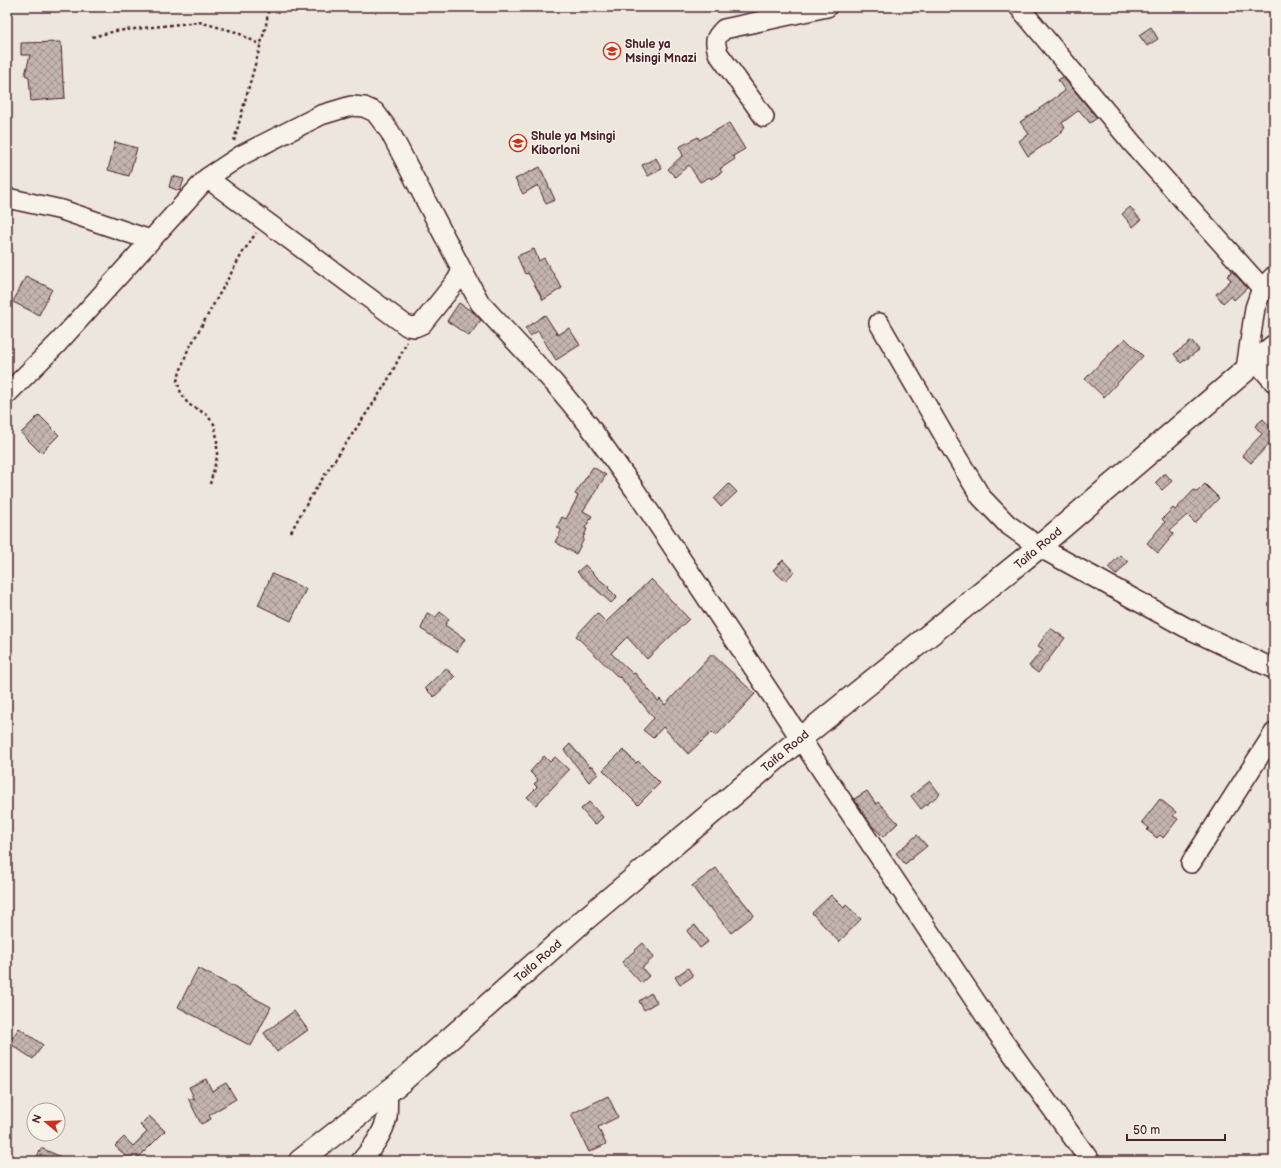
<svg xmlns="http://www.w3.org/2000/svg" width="1281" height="1168" font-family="'Balsamiq Sans',sans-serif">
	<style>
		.building { fill: url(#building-cross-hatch); stroke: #4a1f2b }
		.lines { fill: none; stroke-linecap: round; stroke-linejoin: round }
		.minor-casing { stroke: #4a1f2b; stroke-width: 22 }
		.highway-casing { stroke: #4a1f2b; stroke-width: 25 }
		.path { stroke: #4a1f2b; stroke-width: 2.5; stroke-dasharray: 3 3; stroke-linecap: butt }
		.minor { stroke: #f7f3e8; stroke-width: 19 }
		.highway { stroke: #f7f3e8; stroke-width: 22 }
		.labels { text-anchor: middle; stroke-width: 3; stroke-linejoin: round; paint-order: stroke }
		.poi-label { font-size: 12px; font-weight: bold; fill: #4a1f2b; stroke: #f7f3e8; text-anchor: start }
		.street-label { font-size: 12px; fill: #4a1f2b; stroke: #f7f3e8 }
	</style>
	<defs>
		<pattern id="building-cross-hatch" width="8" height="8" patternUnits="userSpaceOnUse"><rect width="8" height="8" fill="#c4b5b0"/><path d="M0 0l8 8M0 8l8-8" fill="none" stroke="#a1938f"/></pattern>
	</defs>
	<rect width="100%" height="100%" fill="#ece6dd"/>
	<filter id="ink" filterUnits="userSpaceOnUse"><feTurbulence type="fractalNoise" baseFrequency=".025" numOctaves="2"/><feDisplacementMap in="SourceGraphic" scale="8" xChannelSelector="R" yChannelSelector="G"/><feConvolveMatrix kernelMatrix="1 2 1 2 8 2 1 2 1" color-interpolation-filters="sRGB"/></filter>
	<g filter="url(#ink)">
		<path class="building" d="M1151 27 1158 39 1147 46 1139 35Z
			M61 42 63 82H64L65 98 31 101 29 77 25 75 30 55H21V43Z
			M1063 77 1097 118 1090 123 1079 110 1062 123 1065 128 1061 131 1063 132 1028 156 1019 141 1029 134 1020 122 1065 91 1058 80Z
			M729 123 745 149 733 156 735 159 720 169 722 172 711 179 710 177 700 182 689 165 675 177 668 169 683 155 679 147 698 137 699 140Z
			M115 142 137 148 129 176 108 170Z
			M656 158 662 169 648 176 642 165Z
			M540 167 555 200 546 204 538 185 523 194 515 179Z
			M172 176 184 179 180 191 169 187Z
			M1130 207 1141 220 1133 227 1122 214Z
			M534 249 539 261 544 258 562 288 543 300 528 273 525 274 517 256Z
			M1232 271 1247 288 1234 300 1231 296 1223 303 1216 294 1231 280 1227 276Z
			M26 276 52 289 39 315 13 302Z
			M459 303 476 314 481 320 469 336 447 321Z
			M545 315 558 335 569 328 580 345 556 360 538 331 530 336 525 328Z
			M1125 338 1143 356 1104 397 1085 379Z
			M1192 341 1199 350 1181 363 1174 354Z
			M39 415 59 435 41 453 21 433Z
			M1263 419 1274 431V439L1251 463 1242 455 1262 434 1255 426Z
			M593 467 606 475 583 511 592 516 585 528 587 529 583 538 584 539 576 554 555 542 561 531V530L557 527 562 517 566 519 578 496 575 494Z
			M1165 473 1172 481 1162 490 1155 483Z
			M729 484 737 492 721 507 714 499Z
			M1205 484 1219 498 1195 523 1187 515 1170 530 1174 534 1158 553 1147 543 1165 522 1162 519 1173 508 1175 510 1194 490 1197 492Z
			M1120 555 1128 562 1116 575 1108 568Z
			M783 560 794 572 785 581 773 570Z
			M585 565 600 580 609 587 608 588 617 597 611 603 577 572Z
			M272 574 306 589 291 621 258 605Z
			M651 579 689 619 647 659 627 637 611 653 633 674 635 673 658 701 660 699 665 705 712 654 755 694 716 736 712 732 688 754 663 727 653 738 643 730 654 718 620 677 619 678 576 636 597 613 606 622Z
			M440 612 449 619 445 625 465 639 457 652 421 629 427 613 436 617Z
			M1050 628 1065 638 1038 673 1029 666 1043 649 1038 646Z
			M446 668 455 677 434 697 425 688Z
			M570 744 590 767 592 766 598 774 589 782 564 750Z
			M623 750 636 763 638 761 660 783 638 805 603 770Z
			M544 756 550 762 555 757 569 770 536 805 527 797 537 787 534 784 538 780 530 772Z
			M930 781 940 794 921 809 911 796Z
			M867 791 876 804 878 802 898 823 883 837 871 825 854 799Z
			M1160 799 1176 812 1173 816 1178 819 1163 838 1160 835 1157 838 1147 830 1149 828 1142 822Z
			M589 802 603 817 595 825 581 809Z
			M917 835 927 846 905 864 896 853Z
			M716 868 737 896 738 895 754 915 731 933 710 907 708 908 692 886Z
			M831 895 844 908 846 905 861 919 839 942 812 913Z
			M695 925 708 942 700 948 687 931Z
			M643 943 654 957 642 968 649 976 641 983 622 962Z
			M198 968 271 1007 251 1046 178 1007Z
			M688 968 693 976 680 985 675 977Z
			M651 993 657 1002 644 1010 639 1001Z
			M294 1011 308 1030 277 1052 264 1033Z
			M19 1028 43 1045 33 1059 9 1043Z
			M206 1079 212 1091 226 1083 236 1099 209 1115 211 1119 201 1124 188 1098 195 1100 189 1087Z
			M608 1096 618 1117 598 1127 606 1144 589 1152 571 1114Z
			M149 1116 165 1131 135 1161H131L115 1146 124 1137 133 1146 147 1132 140 1125Z
			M41 1148 70 1161H35Z"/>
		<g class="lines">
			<defs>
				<path id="minor" d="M1019 7 1132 143 1262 288
					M764 117 718 53C714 40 715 38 724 29L827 7
					M207 178 407 326 415 327 422 324 457 280 462 270
					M7 198 62 210 150 240
					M879 323 949 444 981 497 1007 524 1039 547 1185 627 1274 669
					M1256 361 1274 382
					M1246 369 1255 308 1262 288 1274 276
					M7 394 58 343 207 178 242 155 321 115 351 106 364 107 375 112 390 132 462 270 480 303 554 383 588 424 635 490 988 1020 1090 1161
					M1191 863 1274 733
					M361 1161C372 1148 383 1135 387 1117 388 1109 387 1100 388 1092"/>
				<path id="highway" d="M300 1161 402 1081 583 921 801 738 1039 547 1274 346"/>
			</defs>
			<use href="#minor" class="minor-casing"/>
			<use href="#highway" class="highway-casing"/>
			<path class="path" d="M92 37 116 31 199 22 236 32 261 45
				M234 141 266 25 269 7
				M210 484 217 457V438L214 424 206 414 188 404 181 393 177 381 187 352 243 252 256 233
				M291 532C318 480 354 434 385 385 393 371 400 356 407 342"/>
			<use href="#minor" class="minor"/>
			<use href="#highway" class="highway"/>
		</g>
	</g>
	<defs>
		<symbol id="school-ring" viewBox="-11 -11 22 22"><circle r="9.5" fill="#f7f3e8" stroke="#c8321e" stroke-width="1.5"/><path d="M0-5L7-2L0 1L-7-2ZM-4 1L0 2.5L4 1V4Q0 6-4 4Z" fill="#c8321e"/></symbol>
	</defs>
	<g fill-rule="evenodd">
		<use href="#school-ring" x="602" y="41" width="20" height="20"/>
		<use href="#school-ring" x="508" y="133" width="20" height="20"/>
	</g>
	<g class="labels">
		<g class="poi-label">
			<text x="625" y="48">Shule ya<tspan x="625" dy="14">Msingi Mnazi</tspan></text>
			<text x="531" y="140">Shule ya Msingi<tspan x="531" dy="14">Kiborloni</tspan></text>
		</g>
		<g class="street-label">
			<text transform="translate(1038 548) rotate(-40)" y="4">Taifa Road</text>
			<text transform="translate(785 751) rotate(-40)" y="4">Taifa Road</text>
			<text transform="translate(538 961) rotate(-41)" y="4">Taifa Road</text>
		</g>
	</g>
	<rect width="1281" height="1168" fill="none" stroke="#f7f3e8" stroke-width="24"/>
	<rect x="12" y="12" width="1257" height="1144" fill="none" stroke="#4a1f2b" stroke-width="1.5" filter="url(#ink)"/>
	<g transform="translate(46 1122) rotate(289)"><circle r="19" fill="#f7f3e8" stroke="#b29e9c"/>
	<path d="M0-3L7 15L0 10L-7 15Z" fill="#c8321e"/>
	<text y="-6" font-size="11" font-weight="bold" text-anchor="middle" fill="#4a1f2b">N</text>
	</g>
	<path d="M1127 1134v6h98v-6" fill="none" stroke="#4a1f2b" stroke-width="2"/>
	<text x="1133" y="1134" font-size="12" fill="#4a1f2b" stroke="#f7f3e8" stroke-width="3" paint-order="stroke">50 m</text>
</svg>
